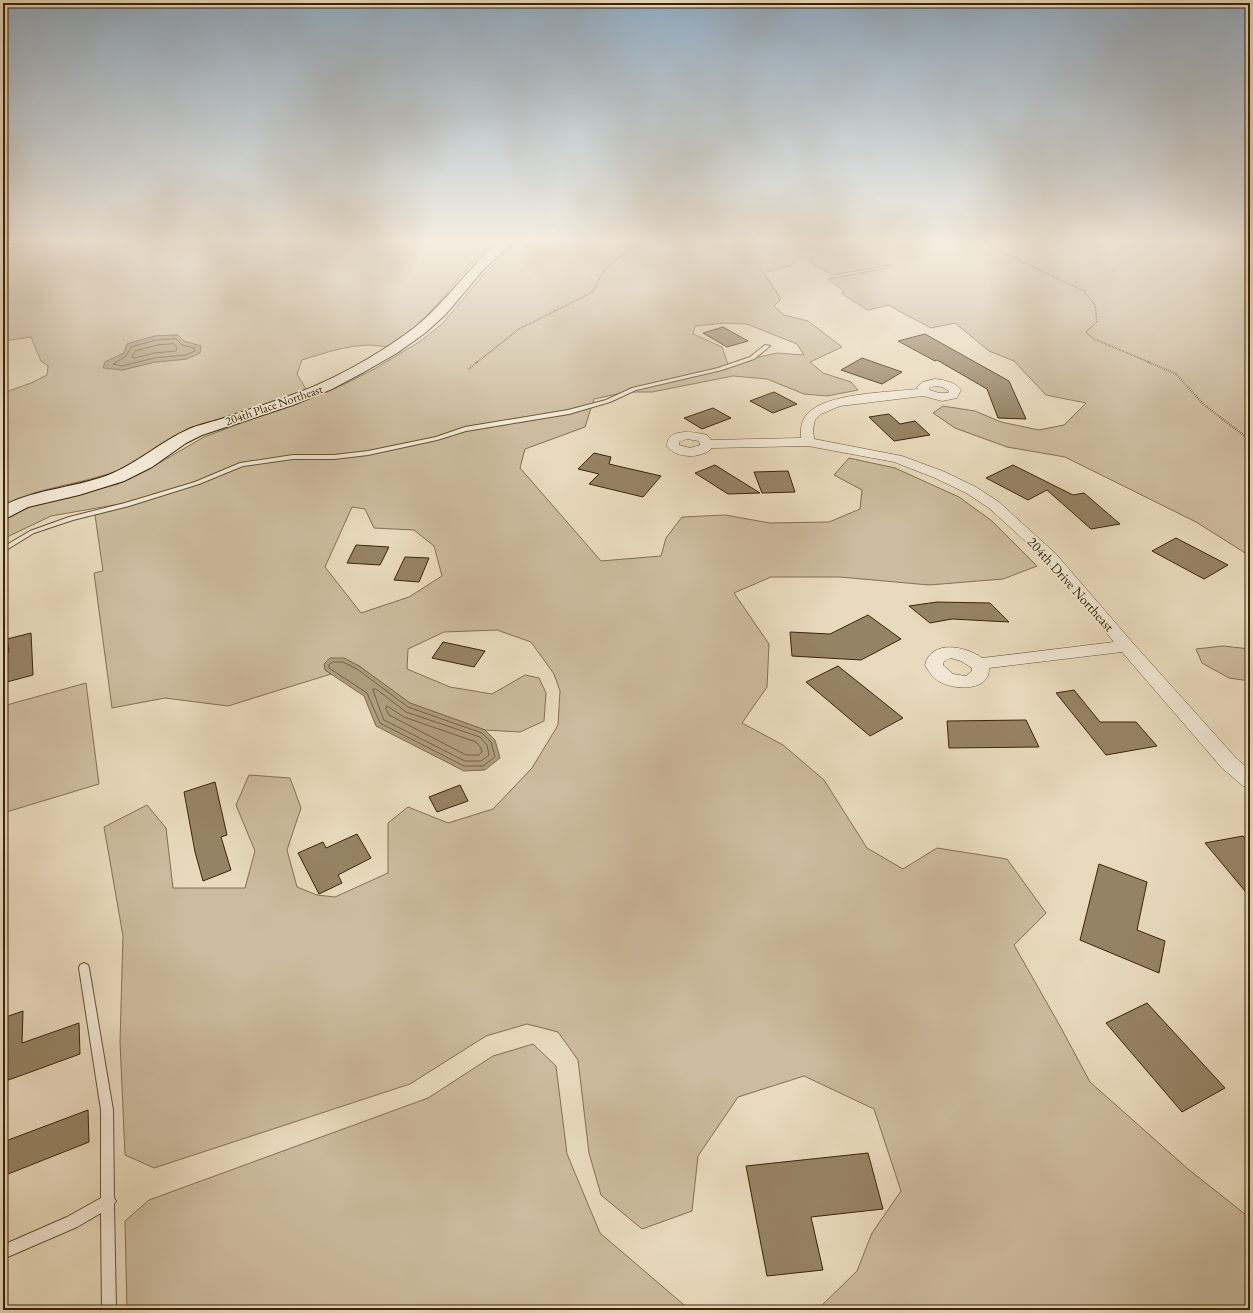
<svg xmlns="http://www.w3.org/2000/svg" width="1253" height="1313" font-family="'EB Garamond',serif">
	<style>
		.green { fill: #ccbb9e; stroke: #847052; fill-rule: evenodd }
		.water { fill: #ae9c7e; stroke: #806c4e }
		.lines { fill: none; stroke-linecap: round; stroke-linejoin: round }
		.shore { stroke: #756042; stroke-width: 1 }
		.stream { stroke: #806c4e; stroke-width: 3 }
		.building { fill: #968365; stroke: #3c2405 }
		.lane-casing { stroke: #675233; stroke-width: 2 }
		.street-casing { stroke: #675233; stroke-width: 1 }
		.secondary-casing { stroke: #3c2405; stroke-width: 2 }
		.primary-casing { stroke: #3c2405; stroke-width: 2 }
		.path-far1 { stroke: #3c2405; stroke-width: 1.5; stroke-dasharray: 0.5 1; stroke-linecap: butt }
		.path { stroke: #3c2405; stroke-width: 2; stroke-dasharray: 0.5 1.5; stroke-linecap: butt }
		.lane { fill: #f1e7d4; fill-rule: evenodd }
		.street { fill: #f1e7d4; fill-rule: evenodd }
		.secondary { fill: #f1e7d4; fill-rule: evenodd }
		.primary { fill: #e9dabd; fill-rule: evenodd }
		.labels { text-anchor: middle; stroke-width: 3.5; stroke-linejoin: round; paint-order: stroke }
		.far-street-label { font-size: 12px; fill: #3c2405; stroke: #f1e7d4 }
		.street-label { font-size: 14px; fill: #3c2405; stroke: #f1e7d4 }
	</style>
	<rect width="100%" height="100%" fill="#e9dabd"/>
	<filter id="stains"><feTurbulence type="fractalNoise" baseFrequency=".005" numOctaves="4"/><feColorMatrix values="0 0 0 0 .2 0 0 0 0 .09 0 0 0 0 .02 0 0 0 .5 -.17"/></filter>
	<radialGradient id="worn" r=".72"><stop offset=".6" stop-color="#630" stop-opacity="0"/><stop offset="1" stop-color="#630" stop-opacity=".3"/></radialGradient>
	<path class="green" d="M66 239H502C493 246 481 253 473 262 448 289 424 326 392 345 386 348 375 345 368 345 345 346 324 353 302 360L297 374 306 389C291 395 276 401 260 407 232 416 204 422 177 435 158 444 144 460 125 468 86 484 42 486 3 505V393L31 383 47 375 48 366 41 361 31 337 3 341V247ZM178 335 184 341 187 359 155 362 122 370 105 362 124 353 127 344 155 336Z
		M520 239H1250V556L1196 522 1065 457 1007 447 955 428 933 413 943 406 975 411 1001 422 1039 430 1064 425 1086 403 1046 395 1014 361 989 351 955 323 931 328C917 320 903 314 889 305L868 310 841 293 845 292 828 279 892 267 890 265 832 275 802 257 790 266 764 273 781 299 774 306 784 315 808 321 842 347 810 362 823 373 851 382 858 390 827 396 804 394 767 379 733 376 652 392H626L594 399 585 427 525 449 520 468 601 561 661 556 666 538 682 517 725 515 770 523 829 522 860 509 862 490 834 475 849 458 895 468 959 497 992 521 1037 566 1003 579 929 585 840 577H771L734 593 769 644 767 687 742 723 783 745 824 780 867 848 903 869 937 848 1007 859 1046 913 1014 945 1060 1026 1090 1082 1188 1169 1250 1218V1310H817L857 1271 872 1233 901 1191 874 1109 804 1076 738 1097 698 1156 692 1211 642 1229 601 1195 589 1153 578 1060 558 1032 527 1024 486 1036 410 1084 154 1168 125 1155 120 1042 123 936 104 827 147 805 166 828 173 888H245L255 851 236 805 249 775 290 778 301 808 287 850 297 887 317 895 335 897 388 873V823L408 807 448 823 493 809 532 768 558 725 560 691 554 674 531 642 497 630 444 632 408 649 407 669 450 687 492 694 525 675 539 678 546 693 544 721 520 732 485 730 410 703 359 666 344 658 325 670 331 674 228 706 165 698 112 708 94 573 103 571 95 515 140 503 131 502 51 516 7 537H3V519L34 505 118 484 147 470 204 437 343 385 376 368 419 342 442 324 484 274ZM724 323 747 324 797 344 804 355 777 353 728 364 722 347 693 334 695 326ZM352 507 365 509 374 528 414 530 434 546 442 576 409 597 361 613 325 567Z
		M1223 646 1250 649V681L1229 678 1202 663 1196 649Z
		M86 683 99 784 3 813V706Z
		M533 1044 556 1066 567 1154 600 1233 690 1310H127L125 1221 149 1200 428 1098 493 1056Z"/>
	<path class="water" d="M178 335 184 341 201 346 200 353 187 359 155 362 122 370 103 368 105 362 124 353 127 344 155 336Z
		M330 658H344L359 666 410 703 485 730 495 740 500 758 485 770 464 771 376 726 364 696 325 670 324 664Z"/>
	<g class="lines">
		<path class="shore" d="M176 339 182 345 194 348 195 351 186 355 154 358 122 366 113 364 126 356 131 347 156 340Z
			M174 344 177 348 176 351 154 353 135 358 132 357 135 351 157 345Z
			M333 662H343L357 669 408 707 482 733 491 742 495 757 483 766H464L380 723 367 693 329 668V665Z
			M373 689H376L406 712 480 737 487 745 489 755 481 761H465L384 720Z
			M387 706 404 717 476 742 481 748 482 752 479 755H466L389 715 386 709Z"/>
		<path class="stream" d="M3 252 22 246 17 240"/>
	</g>
	<path class="building" d="M723 327 748 341 727 347 703 333Z
		M925 334 1009 381 1026 419 998 418 987 389 937 360 935 361 898 341Z
		M862 358 902 372 882 384 841 370Z
		M774 392 797 404 773 413 750 401Z
		M713 408 731 418 702 429 684 418Z
		M889 414 900 424 915 421 930 435 894 441 869 417Z
		M594 453 611 457 609 464 661 476 643 497 589 484 599 474 578 469Z
		M715 465 760 493 728 494 695 473Z
		M1013 465 1073 495 1084 493 1120 524 1091 529 1047 490 1028 500 986 478Z
		M788 471 795 492 762 493 754 472Z
		M1176 538 1228 565 1204 579 1152 551Z
		M356 545 389 547 380 565 347 563Z
		M405 557 429 558 419 582 394 580Z
		M937 602 990 603 1009 622 952 619 930 623 909 606Z
		M868 615 901 639 861 660 792 656 790 632 830 634Z
		M31 633 33 675 7 682 5 653 9 652 7 639Z
		M443 642 485 651 474 667 432 658Z
		M838 666 903 718 870 736 806 682Z
		M1074 690 1100 722H1136L1157 746 1106 755 1056 693Z
		M1026 720 1039 747 949 748 947 721Z
		M215 782 227 835 221 837 231 870 203 881 195 852 184 792Z
		M460 785 468 801 437 812 429 797Z
		M357 834 371 858 338 875 342 883 319 894 298 853 323 842 326 848Z
		M1243 836 1250 844V897L1205 843Z
		M1099 864 1147 882 1137 930 1165 941 1159 973 1080 940Z
		M1147 1003 1225 1088 1182 1112 1106 1023Z
		M23 1011 22 1043 79 1023 80 1054 3 1082V1018Z
		M88 1110 89 1142 3 1176V1142Z
		M868 1153 883 1209 811 1217 823 1270 767 1276 746 1166Z"/>
	<g class="lines">
		<defs>
			<path id="lane" d="M765 345 770 346 754 359 722 370 636 390 610 402 569 414 466 431 437 440 368 455 334 459H293L243 466 199 484 129 506 73 520 34 533 3 552V547L30 531 69 517 125 503 195 482 240 463 293 455H334L368 451 436 437 465 427 568 410 606 400 632 388 718 368 750 357Z
				M84 963 88 965 89 968 113 1110 114 1198 116 1201 114 1204 116 1310H102L101 1213 77 1227 3 1259V1245L67 1217 101 1198V1110L79 968 80 965Z"/>
			<path id="street" d="M935 379C945 380 955 382 961 390L957 398 942 401 923 396 840 406 821 414 815 420 813 429 814 439 902 456 945 472 976 487 999 502 1056 554 1132 642 1236 758 1250 770V788L1243 786 1222 768 1122 652 989 668C990 692 954 690 940 682 933 678 929 672 925 665 931 639 966 646 982 658L1114 642 1046 560 989 508 966 493 935 478 894 462 808 446 712 448C702 459 676 459 667 446 667 427 695 432 707 435L711 440 801 438C800 427 802 416 813 409 835 393 890 392 918 389L917 387 923 382ZM935 386 942 387 949 391 948 393H939L930 390 929 388ZM687 439 699 441 700 445 690 448 679 445V442ZM951 658 961 661 972 668V671L966 676 953 674 943 665 944 661Z"/>
			<path id="secondary" d="M504 239H517L484 269 445 315 425 333 397 353 364 372 332 389 293 405 202 435 186 443 152 467 124 481 79 495 28 507 9 517 3 519V506C37 488 78 488 113 473 140 461 162 441 189 429 198 425 208 423 218 420 239 413 260 406 281 399 328 383 374 358 414 328 437 310 455 286 475 265 483 255 494 247 504 239Z"/>
			<path id="primary" d="M22 239H52L50 241 46 242 3 248V242Z"/>
		</defs>
		<use href="#lane" class="lane-casing"/>
		<use href="#street" class="street-casing"/>
		<use href="#secondary" class="secondary-casing"/>
		<use href="#primary" class="primary-casing"/>
		<path class="path-far1" d="M975 239 1084 291 1095 305 1097 322 1086 332 1094 339 1151 363
			M476 363 519 329 593 292 605 269 627 251 644 244 650 239"/>
		<path class="path" d="M1148 362 1176 374 1203 404 1250 440
			M469 369 477 362"/>
		<use href="#lane" class="lane"/>
		<use href="#street" class="street"/>
		<use href="#secondary" class="secondary"/>
		<use href="#primary" class="primary"/>
	</g>
	<linearGradient id="sky" x2="0" y2="1"><stop stop-color="#91aabe"/><stop offset="0.57" stop-color="#f5eee1"/><stop offset="1" stop-color="#f5eee1" stop-opacity="0"/></linearGradient>
	<rect width="1253" height="423" fill="url(#sky)"/>
	<g class="labels">
		<g class="far-street-label">
			<text transform="translate(274 405) rotate(-19)" y="4">204th Place Northeast</text>
		</g>
		<g class="street-label">
			<text transform="translate(1071 584) rotate(48)" y="5">204th Drive Northeast</text>
		</g>
	</g>
	<rect width="1253" height="1313" fill="none" stroke="#e9dabd" stroke-width="16"/>
	<rect x="4" y="4" width="1245" height="1305" fill="none" stroke="#3c2405" stroke-width="2"/>
	<rect x="8" y="8" width="1237" height="1297" fill="none" stroke="#3c2405"/>
	<rect width="100%" height="100%" filter="url(#stains)"/>
	<rect width="100%" height="100%" fill="url(#worn)"/>
</svg>
